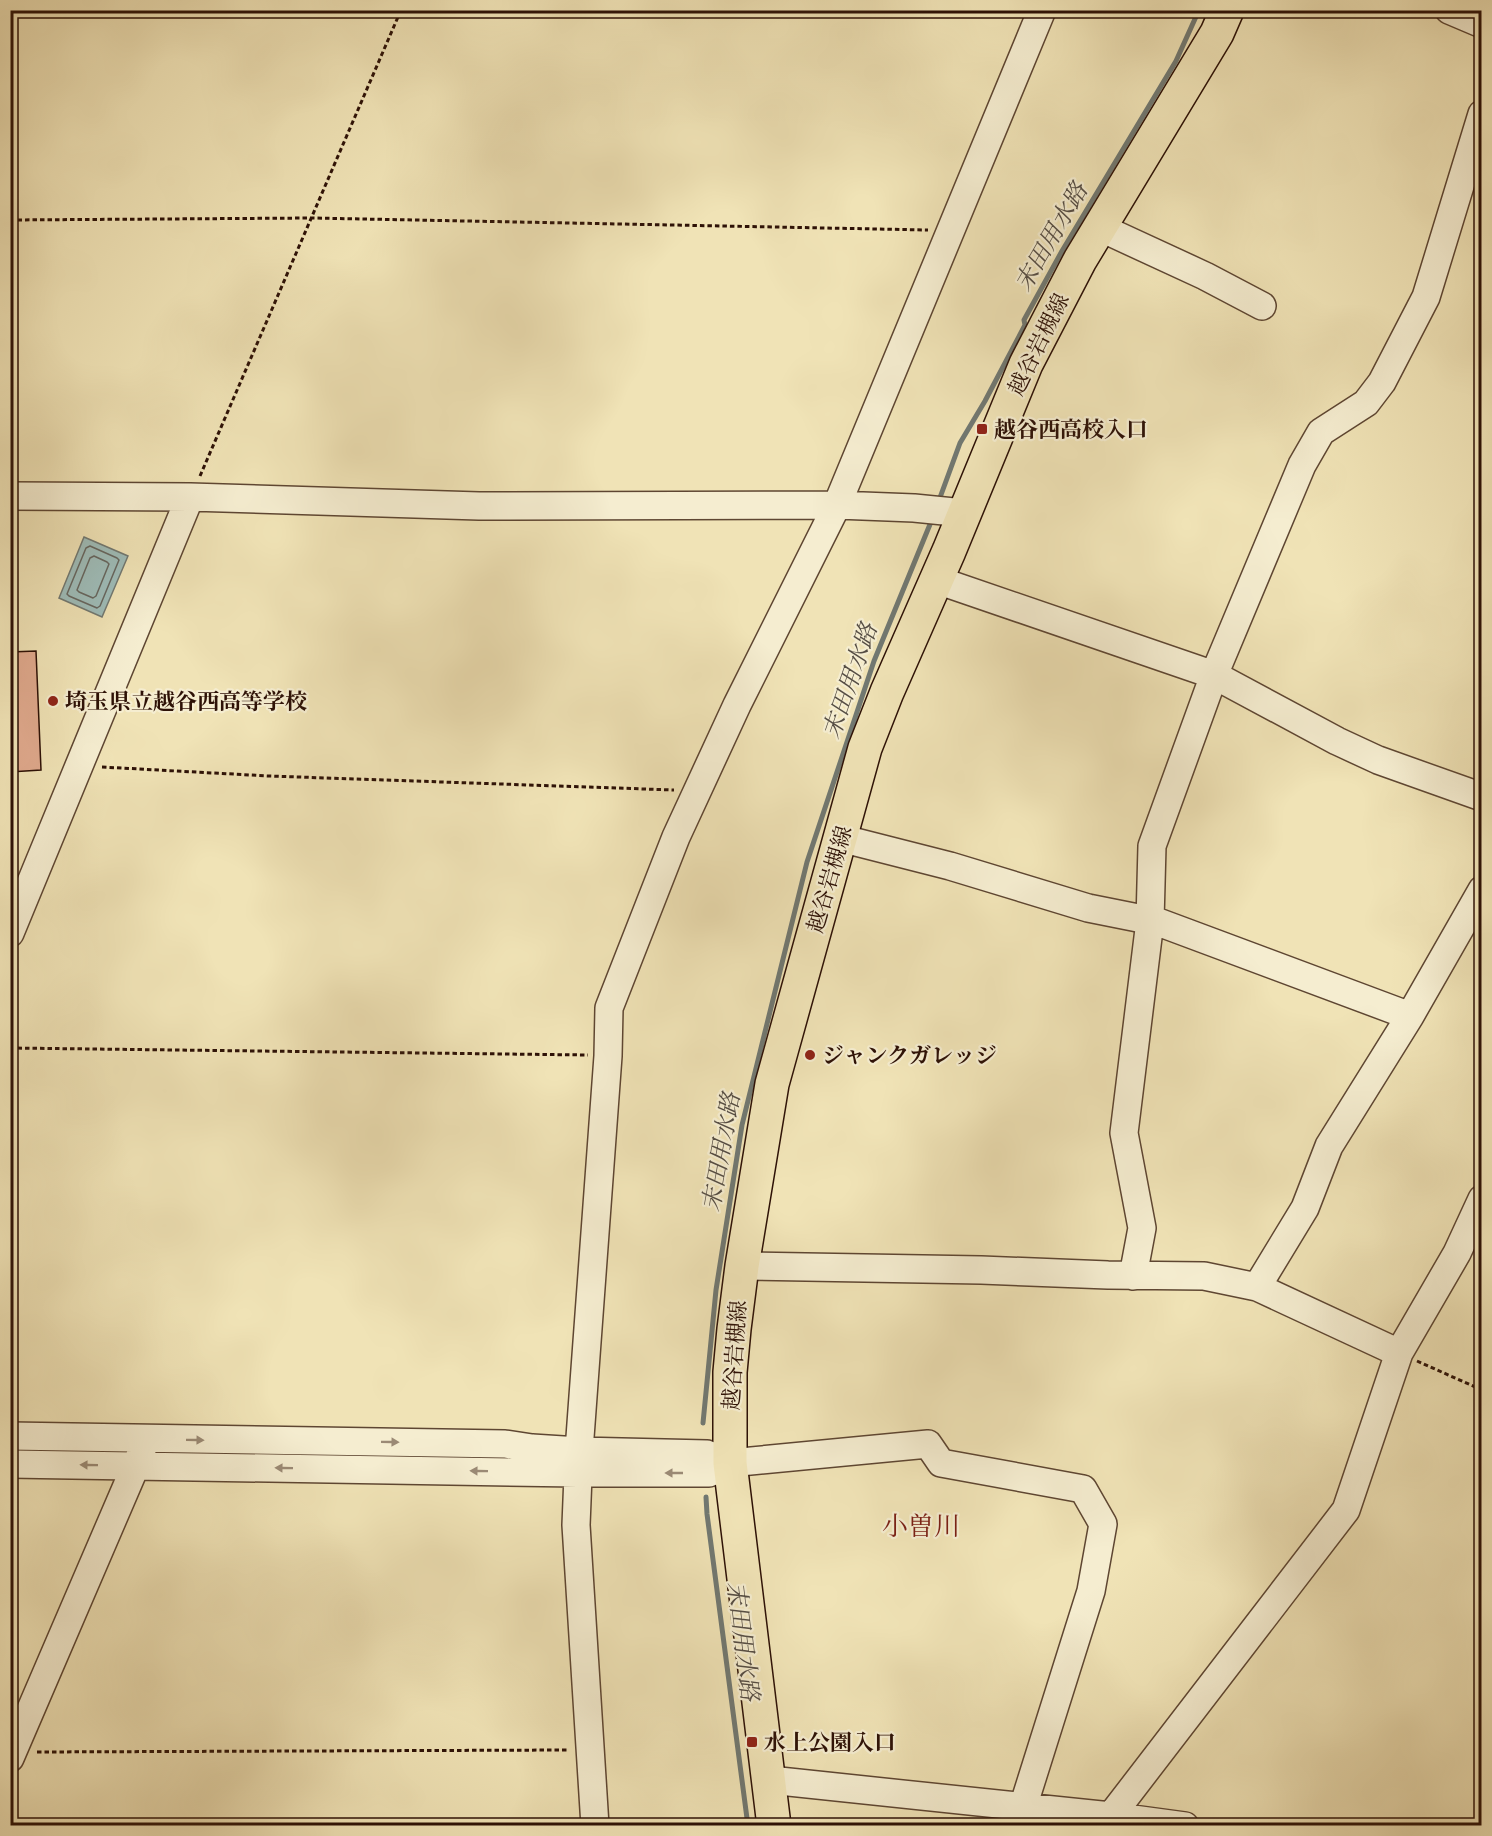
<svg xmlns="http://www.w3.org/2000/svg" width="1492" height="1836" font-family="'Gentium Book Plus','Noto Serif JP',serif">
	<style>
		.water { fill: #9ebcb8; stroke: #717871; stroke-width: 1.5 }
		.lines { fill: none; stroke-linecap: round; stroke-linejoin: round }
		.shore { stroke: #66665f; stroke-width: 1.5 }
		.stream { stroke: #717871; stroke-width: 5 }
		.building { fill: #dfa98d; stroke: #2d1106; stroke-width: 1.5 }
		.minor-casing { stroke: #5e4632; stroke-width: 30 }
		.major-casing { stroke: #2d1106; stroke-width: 36 }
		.path { stroke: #2d1106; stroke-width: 3; stroke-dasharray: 4.5 3; stroke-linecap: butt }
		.minor { stroke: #f5edd0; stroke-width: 27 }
		.major { stroke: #f0e3b6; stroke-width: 33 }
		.oneway { fill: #9b8a75 }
		.poi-dot { fill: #8f2418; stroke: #f5edd0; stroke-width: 2 }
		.labels { text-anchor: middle; stroke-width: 4.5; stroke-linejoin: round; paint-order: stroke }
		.street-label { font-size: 22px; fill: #2d1106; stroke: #f5edd0 }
		.poi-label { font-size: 22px; font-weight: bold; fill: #2d1106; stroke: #f5edd0; text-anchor: start }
		.water-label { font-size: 24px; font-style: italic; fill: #554d44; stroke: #f5edd0 }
		.quarter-label { font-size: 26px; fill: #7a1f14; stroke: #f5edd0 }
	</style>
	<rect width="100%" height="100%" fill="#f0e3b6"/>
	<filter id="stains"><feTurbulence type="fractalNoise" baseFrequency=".00333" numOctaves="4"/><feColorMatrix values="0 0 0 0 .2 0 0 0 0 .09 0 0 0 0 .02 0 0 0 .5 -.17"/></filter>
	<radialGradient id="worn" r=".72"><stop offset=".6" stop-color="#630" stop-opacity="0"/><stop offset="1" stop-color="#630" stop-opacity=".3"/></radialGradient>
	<path class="water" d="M84 537 128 556 102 617 59 598Z"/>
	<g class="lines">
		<path class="shore" d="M90 546 117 558 119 560 100 606 97 608 69 596 67 594 86 548Z
			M94 556 107 562 109 564 96 596 93 598 79 592 77 590 90 558Z"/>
		<path class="stream" d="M938 503 960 443 985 401 1025 325 1024 320 1062 251 1176 61 1199 10
			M703 1423 716 1290 742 1125 807 862 874 661 933 517
			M706 1497 707 1514 748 1826"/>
	</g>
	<path class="building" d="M36 651 41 770 10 772V652Z"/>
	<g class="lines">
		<defs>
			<path id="minor" d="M1449 10 1482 24
				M1099 227 1205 276 1262 306
				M10 496 190 497 479 506 837 505 914 508 964 513
				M937 580 1214 675 1337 741 1378 760 1482 797
				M840 838 950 866 1088 908 1158 922 1410 1016
				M10 933 190 497
				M742 1266 981 1270 1108 1275 1204 1276 1257 1287 1399 1353
				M1133 1276 1142 1228 1124 1133 1150 921 1152 846 1214 675 1302 465 1321 432 1366 403 1382 382 1426 297 1482 114
				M1257 1287 1305 1208 1329 1146 1410 1016 1482 890
				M10 1436 505 1444 532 1448 579 1451 707 1454 730 1463
				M10 1464 578 1473H709L730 1463 928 1444 941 1463 1083 1489 1103 1524 1091 1591 1023 1807
				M10 1758 142 1451
				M770 1780 1111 1816 1185 1826
				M1111 1816 1346 1510 1399 1353 1457 1253 1482 1199
				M595 1826 576 1525 579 1451 608 1056 609 1008 676 837 737 705 837 505 1042 10"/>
			<path id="major" d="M774 1826 730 1463V1372L734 1329 742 1266 772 1084 865 748 887 692 949 551 1026 364 1080 260 1217 33 1227 10"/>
		</defs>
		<use href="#minor" class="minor-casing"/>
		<use href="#major" class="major-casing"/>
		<path class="path" d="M10 220 312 218 928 230
			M200 476 401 10
			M102 767 269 776 674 790
			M10 1048 588 1055
			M1417 1361 1482 1390
			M37 1752 567 1750
			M1475 1826 1482 1820"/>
		<use href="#minor" class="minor"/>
		<use href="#major" class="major"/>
	</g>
	<defs><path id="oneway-solid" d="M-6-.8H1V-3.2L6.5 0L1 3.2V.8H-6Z" transform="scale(1.5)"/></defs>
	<g class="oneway">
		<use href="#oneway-solid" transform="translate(195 1440) rotate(1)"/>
		<use href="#oneway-solid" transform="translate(390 1442) rotate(1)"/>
		<use href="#oneway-solid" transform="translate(89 1465) rotate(-179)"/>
		<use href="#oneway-solid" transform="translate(284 1468) rotate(-179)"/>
		<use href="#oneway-solid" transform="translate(479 1471) rotate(-179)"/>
		<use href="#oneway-solid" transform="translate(674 1473) rotate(-180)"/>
	</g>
	<g class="poi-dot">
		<rect x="976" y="423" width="12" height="12" rx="3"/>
		<circle cx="53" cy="701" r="6"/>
		<circle cx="810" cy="1055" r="6"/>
		<rect x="746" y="1736" width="12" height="12" rx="3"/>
	</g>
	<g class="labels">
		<g class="street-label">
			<text transform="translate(1038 344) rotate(-64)" y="8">越谷岩槻線</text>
			<text transform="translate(829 879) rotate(-74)" y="8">越谷岩槻線</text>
			<text transform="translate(734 1355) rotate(-86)" y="8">越谷岩槻線</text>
		</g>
		<g class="poi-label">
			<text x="994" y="437">越谷西高校入口</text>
			<text x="65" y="709">埼玉県立越谷西高等学校</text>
			<text x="822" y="1063">ジャンクガレッジ</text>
			<text x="764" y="1750">水上公園入口</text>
		</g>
		<g class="water-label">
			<text transform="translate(1051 237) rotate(-60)" y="8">末田用水路</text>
			<text transform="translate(850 681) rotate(-71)" y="8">末田用水路</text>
			<text transform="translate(721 1152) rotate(-80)" y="8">末田用水路</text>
			<text transform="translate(743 1641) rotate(83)" y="8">末田用水路</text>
		</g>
		<g class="quarter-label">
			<text x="921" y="1535">小曽川</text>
		</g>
	</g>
	<rect width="1492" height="1836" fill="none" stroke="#f0e3b6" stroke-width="36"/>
	<rect x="12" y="12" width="1468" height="1812" fill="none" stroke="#2d1106" stroke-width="3"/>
	<rect x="18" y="18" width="1456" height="1800" fill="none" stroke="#2d1106" stroke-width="1.5"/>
	<rect width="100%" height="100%" filter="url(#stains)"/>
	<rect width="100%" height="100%" fill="url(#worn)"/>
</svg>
